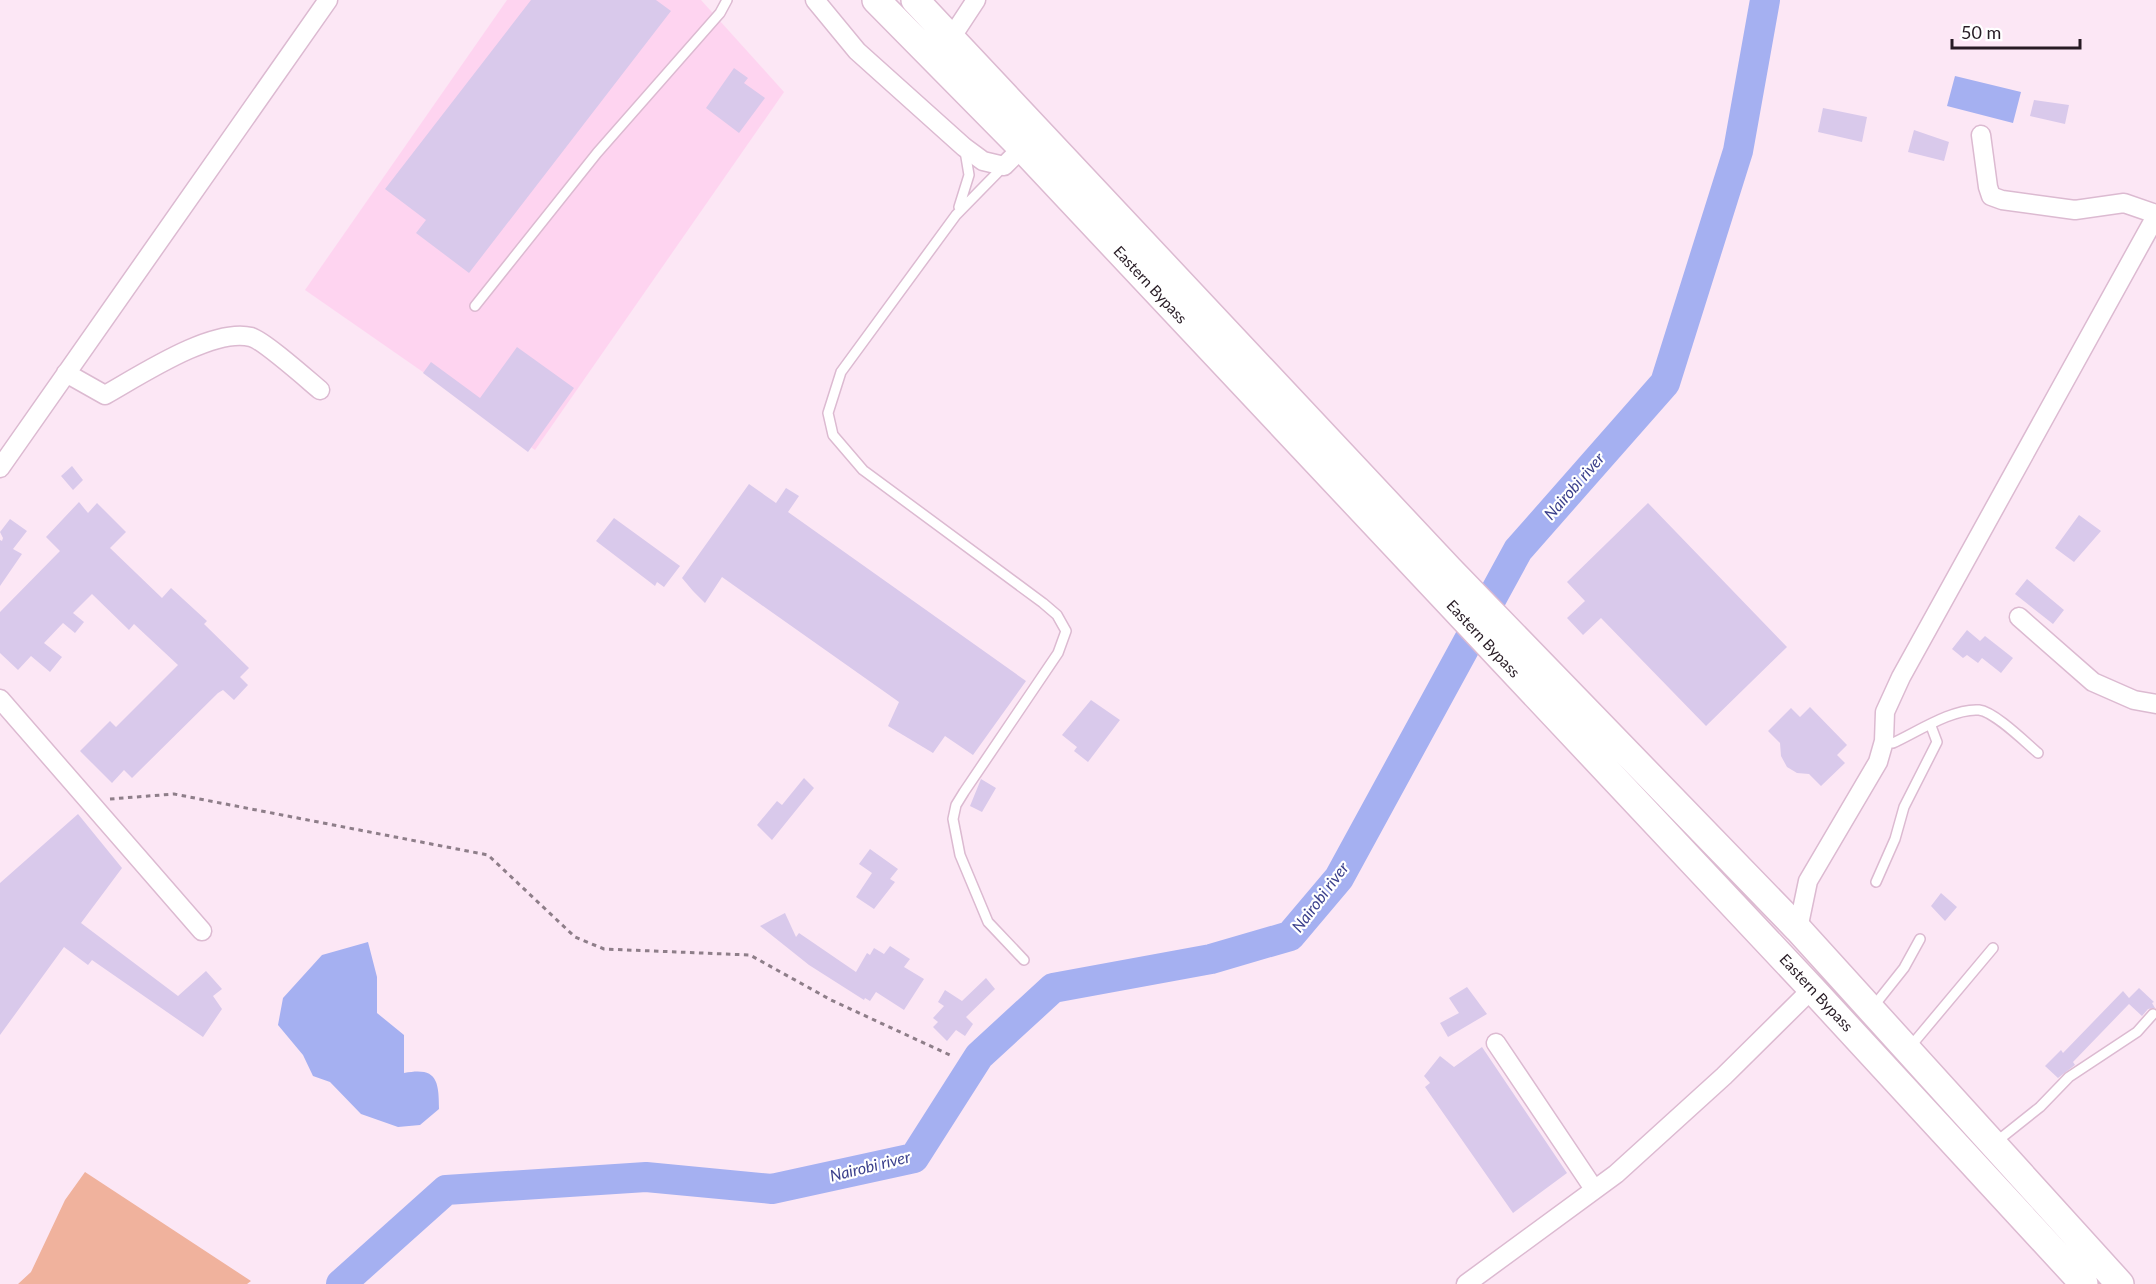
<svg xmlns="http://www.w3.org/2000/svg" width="2156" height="1284" font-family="Lato,sans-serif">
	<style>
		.built { fill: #fed4f0 }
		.green { fill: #f0b29d }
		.water { fill: #a5b0f1 }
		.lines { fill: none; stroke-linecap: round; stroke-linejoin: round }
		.river { stroke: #a5b0f1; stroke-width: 30 }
		.building { fill: #d9c9eb }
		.service-casing { stroke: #dcbad1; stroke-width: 12 }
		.minor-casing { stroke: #dcbad1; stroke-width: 21 }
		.primary-casing { stroke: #dcbad1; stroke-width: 30 }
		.path { stroke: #8e7e89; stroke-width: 3; stroke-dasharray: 4.5 4.5; stroke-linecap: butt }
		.service { stroke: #fff; stroke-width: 9 }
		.minor { stroke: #fff; stroke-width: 18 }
		.primary { stroke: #fff; stroke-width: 27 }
		.labels { text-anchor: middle; stroke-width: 4.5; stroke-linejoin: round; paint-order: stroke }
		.street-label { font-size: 15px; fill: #271b24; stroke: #fff }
		.water-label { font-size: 16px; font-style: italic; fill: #3b408c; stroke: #fff }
	</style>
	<rect width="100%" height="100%" fill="#fce7f5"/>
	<path class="built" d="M507 0H701L784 92 535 450 305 290Z"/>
	<path class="green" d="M85 1172 251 1281 247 1284H18L31 1272 65 1200Z"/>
	<path class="water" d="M1955 76 2021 92 2013 123 1947 106Z
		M368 942 377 977V1013L404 1035V1073C436 1067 439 1079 439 1109L420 1125 398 1127 361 1114 330 1082 313 1076 303 1055 278 1025 283 998 322 955Z"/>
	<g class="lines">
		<path class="river" d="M341 1284 446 1190 646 1177 772 1189 914 1158 979 1056 1053 988 1211 959 1290 936 1339 878 1518 550 1665 383 1738 151 1765 0"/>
	</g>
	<path class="building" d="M531 0H656L671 11 469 273 416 233 426 220 385 189Z
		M734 68 748 78 744 83 765 98 739 133 706 108Z
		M2034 100 2069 105 2065 124 2030 116Z
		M1823 108 1867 117 1862 142 1818 132Z
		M1914 130 1949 142 1944 161 1908 152Z
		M517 347 574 388 528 452 423 373 431 362 480 398Z
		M72 466 83 480 73 490 61 476Z
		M749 484 776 503 786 488 799 496 788 512 1026 681 973 755 945 736 933 753 888 726 899 702 722 577 705 603 693 591 682 578Z
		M79 502 88 513 97 503 126 532 110 548 162 598 171 588 207 621 204 624 249 668 240 677 248 685 234 700 223 690 218 693 132 778 124 770 112 783 80 751 110 721 116 727 178 665 134 624 129 630 92 594 73 613 84 622 75 633 63 623 44 643 62 657 50 672 31 656 18 670 0 653V612L60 551 46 537Z
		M1648 503 1787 647 1706 726 1601 618 1583 635 1567 618 1585 601 1567 582Z
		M2079 515 2101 531 2074 562 2055 548Z
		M614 518 680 566 664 587 657 582 655 586 596 541Z
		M10 519 27 531 13 549 22 554 0 586V540L2 541 3 538 0 532Z
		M2027 579 2064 610 2053 624 2015 594Z
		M1967 630 1980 641 1985 636 2013 658 2001 673 1982 658 1978 663 1967 655 1963 658 1952 649Z
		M1091 700 1120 720 1088 762 1074 751 1077 747 1062 735Z
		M1810 707 1847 745 1837 755 1845 763 1821 786 1809 774 1797 773 1787 767 1781 756 1780 743 1768 731 1791 708 1800 717Z
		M804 778 814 788 772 840 757 825 777 801 782 805Z
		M981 779 996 788 982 812 970 806Z
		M78 814 122 868 81 923 178 996 206 971 222 989 213 996 222 1009 203 1037 92 960 88 965 64 947 0 1035V883Z
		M870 849 898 869 890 879 895 882 874 909 856 897 872 873 859 864Z
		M1941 893 1957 907 1945 921 1931 906Z
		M785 913 796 937 799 933 856 972 867 953 870 955 874 948 884 954 890 946 910 959 904 967 924 979 904 1010 876 992 870 1001 865 998 864 1000 809 965 760 926Z
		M986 978 995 989 966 1017 973 1024 965 1036 956 1030 947 1041 933 1027 938 1022 933 1018 944 1006 938 1002 945 990 962 1001Z
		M1467 987 1487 1014 1448 1037 1440 1023 1459 1013 1449 998Z
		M2139 988 2154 1002 2152 1003 2155 1008 2148 1009 2142 1016 2129 1004 2073 1062 2075 1065 2058 1078 2045 1066 2061 1050 2063 1053 2123 991 2129 998Z
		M1482 1047 1567 1173 1513 1213 1425 1087 1430 1083 1424 1076 1440 1056 1454 1067Z"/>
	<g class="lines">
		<defs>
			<path id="service" d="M1004 166 956 215 841 372 828 413 833 435 863 470 1043 603 1057 615 1066 631 1058 653 964 792 956 805 953 819 960 855 988 922 1024 960
				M959 207 969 175 965 151
				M475 306 597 153 720 13 727 0
				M1884 741 1893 743C1917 732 1953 708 1979 710 1995 712 2025 742 2038 753
				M1876 882 1895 839 1904 807 1937 742 1931 726
				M1873 1007 1904 968 1920 939
				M1910 1047 1993 948
				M1996 1142 2040 1107 2069 1077 2137 1032 2153 1014"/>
			<path id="minor" d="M815 0 857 51 964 147 983 161 1004 166 1022 148
				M951 38 976 0
				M1981 135 1988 187 1991 196 2002 200 2075 210 2124 203 2156 214
				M66 373 105 395C139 376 213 327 251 337 263 340 308 380 320 390
				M0 468 328 0
				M2019 617 2093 682 2134 700 2156 704
				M0 699 202 931
				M1798 929 1808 881 1878 762 1884 741 1885 712 1901 677 2156 216
				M1496 1043 1594 1189
				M1466 1284 1616 1174 1724 1076 1812 989"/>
			<path id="primary" d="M876 0 1022 148 1812 989 2084 1284
				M915 0 1449 569 1798 929 2120 1284"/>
		</defs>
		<use href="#service" class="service-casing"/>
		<use href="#minor" class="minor-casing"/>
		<use href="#primary" class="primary-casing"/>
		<path class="path" d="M110 799 174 794 488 855 575 937 604 949 750 955 831 1000 952 1056"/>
		<use href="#service" class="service"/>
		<use href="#minor" class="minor"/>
		<use href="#primary" class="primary"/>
	</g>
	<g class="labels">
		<g class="street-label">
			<text transform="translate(1150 285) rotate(47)" y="5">Eastern Bypass</text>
			<text transform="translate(1483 639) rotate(47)" y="5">Eastern Bypass</text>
			<text transform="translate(1816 993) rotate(47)" y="5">Eastern Bypass</text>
		</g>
		<g class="water-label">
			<text transform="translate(1574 486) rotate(-49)" y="6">Nairobi river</text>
			<text transform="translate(1320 897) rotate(-53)" y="6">Nairobi river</text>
			<text transform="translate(870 1166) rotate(-14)" y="6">Nairobi river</text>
		</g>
	</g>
	<path d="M1952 39v9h128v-9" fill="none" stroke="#271b24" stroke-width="3"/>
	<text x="1961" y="39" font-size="18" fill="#271b24" stroke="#ffffff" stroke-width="4.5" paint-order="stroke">50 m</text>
</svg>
